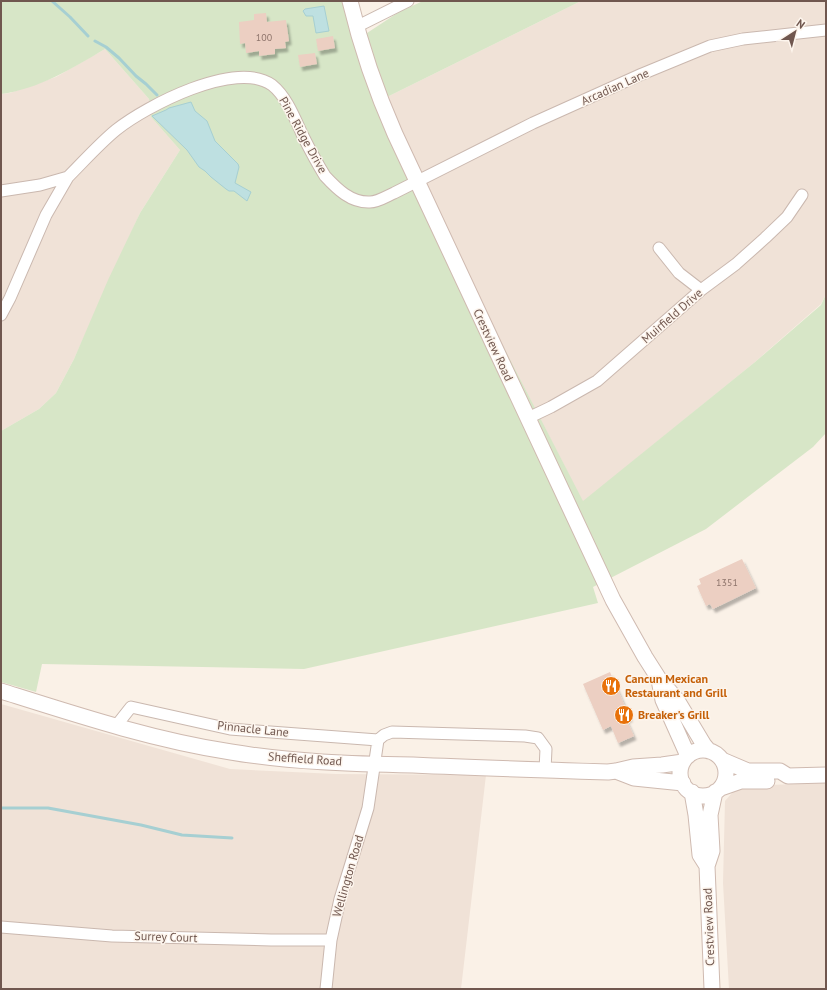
<svg xmlns="http://www.w3.org/2000/svg" width="827" height="990" font-family="'PT Sans',sans-serif">
	<style>
		.residential { fill: #f0e2d7 }
		.green { fill: #d7e6c7 }
		.water { fill: #bee0e1; stroke: #a6cfd2 }
		.lines { fill: none; stroke-linecap: round; stroke-linejoin: round }
		.stream { stroke: #a6cfd2; stroke-width: 3 }
		.building { fill: #eccfc2; filter: url(#shadow) }
		.street-casing { stroke: #cab8af; stroke-width: 13 }
		.secondary-casing { stroke: #cfbab0; stroke-width: 17 }
		.street { stroke: #fff; stroke-width: 11 }
		.secondary { stroke: #fff; stroke-width: 15 }
		.labels { text-anchor: middle; stroke-width: 3; stroke-linejoin: round; paint-order: stroke }
		.number-label { font-size: 10px; fill: #8f756c }
		.street-label { font-size: 12px; fill: #70574f; stroke: #fdf5ed }
		.food-label { font-size: 12px; font-weight: bold; fill: #c56008; stroke: #fdf5ed; text-anchor: start }
	</style>
	<defs>
		<filter id="shadow"><feDropShadow dx="2.5" dy="4" stdDeviation="1" flood-color="#0004"/></filter>
	</defs>
	<rect width="100%" height="100%" fill="#faf1e7"/>
	<path class="residential" d="M581 1H826V294L821 304 755 362 583 502 464 270 385 98Z
		M105 49 149 99 151 117 180 150 140 213 74 359 56 393 39 409 1 431V94L10 93 56 77Z
		M1 704 230 769 336 774 486 775 461 989H1Z
		M826 783V989H729L723 883 725 801 738 786Z"/>
	<path class="green" d="M1 1H342L352 38 364 35 399 12 423 1H581L385 98 464 270 583 501 755 362 821 305 826 294V433L813 447 706 529 593 587 598 603 304 669 42 664 36 692 1 682V431L39 409 56 393 74 359 108 280 140 213 180 150 151 117 149 99 105 49C73 68 39 89 1 94Z"/>
	<path class="water" d="M324 6 329 31 316 33 313 16H306L303 11 305 9Z
		M191 102 195 111 207 121 215 141 238 164 239 167 235 183 251 192 247 201 234 191H229L226 189 211 177 205 171 199 167 187 150 152 116 166 110 169 108Z"/>
	<g class="lines">
		<path class="stream" d="M52 1 70 17 88 36
			M95 41 106 47 119 58 136 76 146 84 157 95
			M1 808H48L141 825 182 835 232 838"/>
	</g>
	<path class="building" d="M266 13 267 22 286 20 289 41 285 42 286 48 275 49V54L259 56V51L246 53 245 43 240 44 239 22 254 20V14Z
		M333 36 335 48 318 51 316 39Z
		M315 53 317 64 300 67 298 55Z
		M742 559 756 588 713 609 710 604 706 606 697 586 701 584 699 579Z
		M610 672 630 718 626 719 634 736 618 743 611 726 603 730 583 684Z"/>
	<g class="lines">
		<defs>
			<path id="street" d="M356 27 408 1
				M68 177C84 161 99 144 116 130 146 106 236 59 272 85 287 97 295 119 303 136 310 150 317 163 325 176 337 189 351 203 370 202 378 202 387 196 394 193L533 123 642 74 710 46 743 39 826 30
				M1 191 40 185 68 177 46 215 10 298 1 315
				M659 248 679 273 701 290
				M528 418 551 407 597 381 701 290 736 264 765 238 787 217 802 195
				M116 726 131 707 230 729 378 740
				M1 927 112 936 271 940H331
				M326 989 331 940 340 899 368 808 378 740 384 735 392 732 525 736 538 738 546 749 545 770"/>
			<path id="secondary" d="M350 1C361 47 376 91 395 134L613 600 645 657 659 679 677 700 704 745 709 751
				M659 680 663 700 688 756
				M1 691C77 715 153 740 231 752 291 762 353 764 413 765 478 768 543 770 608 772L616 771 633 767 662 765 683 762
				M680 773a23 23 0 1 1 46 0a23 23 0 1 1-46 0Z
				M722 760 748 771H780L788 776 826 775
				M616 771 634 778 683 783
				M721 788 741 781H767
				M692 792 696 815 700 855 707 866
				M712 989 707 866 712 851 710 815 715 792"/>
		</defs>
		<use href="#street" class="street-casing"/>
		<use href="#secondary" class="secondary-casing"/>
		<use href="#street" class="street"/>
		<use href="#secondary" class="secondary"/>
	</g>
	<defs>
		<symbol id="restaurant-disc" viewBox="-11 -11 22 22"><circle r="9.5" fill="#e8710a" stroke="#fdf5ed"/><path d="M-5-6h1v4h1v-4h1v4h1v-4h1v5L-1.5 .5V6h-2V.5L-5-1ZM5-6V6H3V1.5H1.5Q1.5-4 5-6Z" fill="#fff"/></symbol>
	</defs>
	<g fill-rule="evenodd">
		<use href="#restaurant-disc" x="600" y="675" width="22" height="22"/>
		<use href="#restaurant-disc" x="613" y="704" width="22" height="22"/>
	</g>
	<g class="labels">
		<g class="number-label">
			<text x="264" y="41">100</text>
			<text x="727" y="586">1351</text>
		</g>
		<g class="street-label">
			<text transform="translate(615 87) rotate(-24)" y="4">Arcadian Lane</text>
			<text transform="translate(303 135) rotate(61)" y="4">Pine Ridge Drive</text>
			<text transform="translate(672 316) rotate(-41)" y="4">Muirfield Drive</text>
			<text transform="translate(493 345) rotate(65)" y="4">Crestview Road</text>
			<text transform="translate(253 729) rotate(6)" y="4">Pinnacle Lane</text>
			<text transform="translate(305 759) rotate(4)" y="4">Sheffield Road</text>
			<text transform="translate(348 876) rotate(-74)" y="4">Wellington Road</text>
			<text transform="translate(709 927) rotate(-92)" y="4">Crestview Road</text>
			<text transform="translate(166 937) rotate(2)" y="4">Surrey Court</text>
		</g>
		<g class="food-label">
			<text x="625" y="683">Cancun Mexican<tspan x="625" dy="14">Restaurant and Grill</tspan></text>
			<text x="638" y="719">Breaker's Grill</text>
		</g>
	</g>
	<rect width="827" height="990" fill="none" stroke="#70574f" stroke-width="4"/>
	<g transform="translate(795 32) rotate(36)" stroke="#fdf5ed" stroke-width="3" paint-order="stroke">
	<path d="M0-3L7 15L0 10L-7 15Z" fill="#70574f"/>
	<text y="-6" font-size="11" font-weight="bold" text-anchor="middle" fill="#70574f">N</text>
	</g>
</svg>
